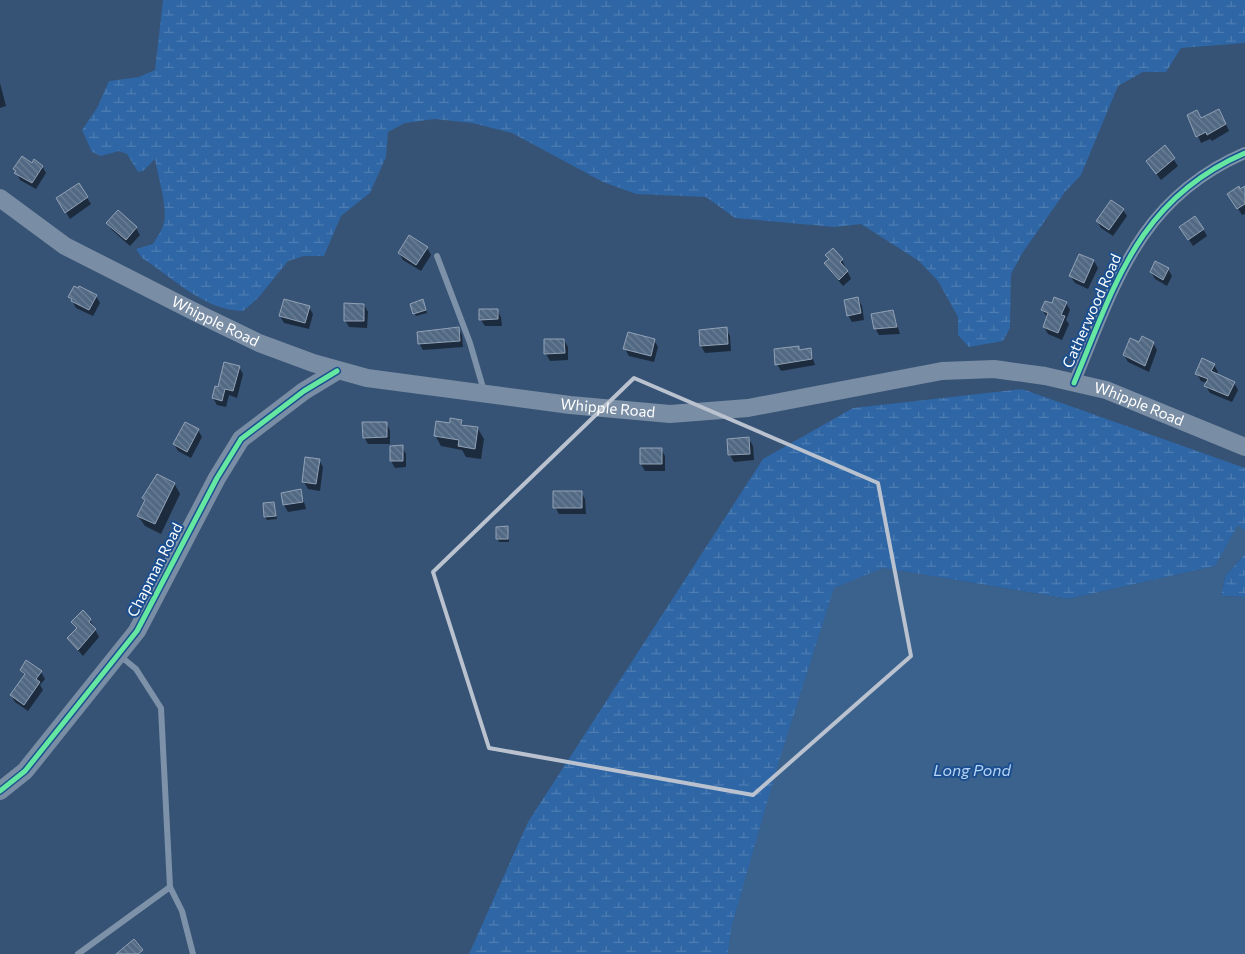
<svg xmlns="http://www.w3.org/2000/svg" width="1245" height="954" font-family="Commissioner,sans-serif">
	<style>
		.wetland { fill: url(#wetland-marsh) }
		.water { fill: #3b618d }
		.shadow { fill: #0007 }
		.building { fill: url(#building-back-hatch); stroke: #92a2b6 }
		.lines { fill: none; stroke-linecap: round; stroke-linejoin: round }
		.lane { stroke: #7d92a8; stroke-width: 6 }
		.street { stroke: #7d92a8; stroke-width: 12 }
		.secondary { stroke: #798da4; stroke-width: 18 }
		.cycleway-casing { stroke: #1b4f8f; stroke-width: 8 }
		.cycleway { stroke: #66e7a1; stroke-width: 5 }
		.marked { fill: none; stroke: #b9c2ce; stroke-width: 4; stroke-linejoin: round }
		.labels { text-anchor: middle; stroke-width: 4; stroke-linejoin: round; paint-order: stroke }
		.street-label { font-size: 15px; fill: #fff; stroke: #1b4f8f }
		.water-label { font-size: 16px; font-style: italic; fill: #b5d3f5; stroke: #1b4f8f }
	</style>
	<defs>
		<pattern id="wetland-marsh" width="20" height="14" patternUnits="userSpaceOnUse" patternTransform="scale(1.25)"><rect width="20" height="14" fill="#2f66a5"/><path d="M1 5h8M5 5V1M11 12h8M15 12V8" fill="none" stroke="#4e7db2"/></pattern>
		<pattern id="building-back-hatch" width="6" height="6" patternUnits="userSpaceOnUse" patternTransform="scale(1.25)"><rect width="6" height="6" fill="#526984"/><path d="M-1 5l2 2M0 0l6 6M5-1l2 2" fill="none" stroke="#6c8096"/></pattern>
	</defs>
	<rect width="100%" height="100%" fill="#365274"/>
	<path class="wetland" d="M163 0H1245V43L1181 48 1166 72H1143L1118 86 1081 175 1065 192 1023 252 1011 274 1010 328 1003 341 969 347 958 335V317L938 281 919 261 861 224 835 227 735 218 706 197 636 194 603 182 512 133 472 123 435 119 405 123 388 132 386 157 370 193 341 216 324 256H304L288 261 258 298 243 311C205 311 172 277 142 258L136 249 153 244C156 238 161 232 163 226 169 210 158 178 155 159L143 171 138 172 127 154 119 151 101 156 92 152 82 130 97 108 109 81 139 77 155 70Z
		M1022 389 1245 468V531L1238 526 1216 566 1069 599 883 568 732 925 728 954H469L528 822 763 459 853 408Z
		M1245 554V597L1221 596 1225 576Z"/>
	<path class="water" d="M1238 525 1245 531V554L1225 576 1221 596 1245 597V954H728L732 925 779 761 834 588 883 568 1069 599 1215 566Z"/>
	<path class="shadow" d="M0 83 6 106 0 108Z
		M1223 118 1229 131 1212 141 1210 139 1201 143 1198 136 1201 119Z
		M1165 147 1178 166 1161 180 1147 161Z
		M32 164 42 166 46 173 36 189 20 180 15 169Z
		M79 185 91 204 70 219 62 206Z
		M1245 188V214L1242 215 1229 194Z
		M1123 210 1127 216 1113 236 1101 228 1097 221Z
		M118 212 136 228 140 235 130 246 112 230 108 223Z
		M1203 229 1207 236 1193 246 1185 234Z
		M427 248 431 255 421 271 403 260 399 253Z
		M833 250 842 260 851 279 843 286 825 264 829 260 827 255Z
		M1080 255 1094 261 1098 268 1088 289 1075 283 1070 276Z
		M1168 269 1172 276 1167 286 1155 279 1151 272Z
		M96 296 100 303 93 316 76 308 70 297Z
		M858 299 862 306 864 320 852 322 848 315Z
		M1066 303 1070 310 1066 320 1069 324 1062 340 1048 334 1044 327 1048 318 1042 310 1052 305Z
		M424 304 427 313 416 316 414 313Z
		M364 305 368 312 367 328 349 327 345 320Z
		M309 307 313 314 309 329 284 323 280 316Z
		M497 310 501 317 502 326H485L481 320Z
		M893 311 900 334 879 335 875 328Z
		M458 328 462 335 463 347 423 350 419 343 439 332V329Z
		M726 329 730 336 731 351 705 353 701 346 700 331Z
		M564 340 568 347V360L550 361 546 354Z
		M654 340 658 347 654 362 629 356 625 349Z
		M1153 343 1157 350 1149 372 1128 362 1124 355Z
		M798 347 800 351 810 350 815 365 781 371 777 364Z
		M1214 365 1218 372 1216 375 1234 383 1238 390 1232 402 1210 393 1206 386 1207 383 1201 381 1197 374Z
		M239 367 243 374 237 398 229 395 226 407 217 405 213 398 219 388Z
		M461 421 464 426 478 429 484 439 481 459 466 457 462 450 441 446 435 435 451 424Z
		M386 423 390 430V444H368L364 437Z
		M198 430 202 437 191 458 178 451 174 444Z
		M749 439 753 446 754 460 734 462 730 455Z
		M402 447 406 454V467L395 468 391 461Z
		M641 449H661L665 456V471H645L641 464Z
		M319 460 323 467 320 491 308 489 304 482Z
		M174 483 180 494 161 534 145 526 138 516 145 502 143 498Z
		M301 491 306 509 288 512 284 505Z
		M581 492 585 499 586 514H559L555 507Z
		M273 503 277 519 267 520 265 517Z
		M507 528 509 542H499L498 539Z
		M90 620 99 637 83 656 68 638 77 629 73 622Z
		M21 670 41 672 45 679 40 685 43 690 28 711 15 702 11 695 25 676Z"/>
	<path class="building" d="M1219 109 1226 124 1207 135 1206 132 1196 137 1187 115 1197 110 1201 118Z
		M1165 145 1175 158 1156 174 1146 161Z
		M22 156 32 163 34 159 43 166 32 183 14 173 16 171 13 169Z
		M79 183 88 197 65 213 56 198Z
		M1239 186 1240 189 1245 186V204L1237 209 1227 194Z
		M1111 200 1124 209 1109 230 1096 221Z
		M118 210 137 227 126 240 106 223Z
		M1195 216 1204 229 1188 240 1179 227Z
		M409 235 428 247 416 265 398 253Z
		M833 248 843 259 840 262 848 271 839 280 824 263 829 259 825 255Z
		M1079 254 1094 260 1084 283 1069 276Z
		M1155 261 1169 268 1163 280 1150 272Z
		M74 286 78 288 79 286 97 295 89 310 71 301 72 299 68 297Z
		M858 297 861 313 847 316 844 300Z
		M1054 297 1067 302 1061 315 1065 316 1058 333 1043 327 1048 313 1041 310 1045 301 1052 303Z
		M284 299 310 306 305 323 279 316Z
		M423 299 426 310 413 314 410 304Z
		M344 303 364 304V321H344Z
		M479 309H498V319L479 320Z
		M893 310 897 327 874 329 871 314Z
		M459 327 460 341 418 344 417 332Z
		M727 327 728 344 700 346 699 330Z
		M628 332 655 339 651 356 623 349Z
		M1142 336 1154 342 1145 366 1123 355 1130 338 1139 342Z
		M544 339H564L565 353 544 354Z
		M799 346V350L811 348 812 359 775 365 774 349Z
		M1202 358 1215 364 1211 371 1235 382 1228 396 1204 386 1208 379 1195 374Z
		M224 362 240 366 233 391 225 389 222 401 212 398 215 386 218 387Z
		M450 418 462 420 461 425 478 427 475 449 458 446 459 440 434 436 436 421 450 423Z
		M185 422 199 429 187 452 173 444Z
		M362 422H387V437L363 438Z
		M749 437 750 454 728 455 727 439Z
		M403 445V461H390V446Z
		M640 448H662V464H640Z
		M305 457 320 459 316 484 302 482Z
		M157 474 175 483 155 524 137 516 145 500 142 498Z
		M301 489 303 502 283 505 281 493Z
		M553 491H582V508H553Z
		M274 502 276 516 264 517 263 503Z
		M508 526V539H496V527Z
		M83 610 91 619 89 622 96 629 78 650 67 638 77 628 71 622Z
		M26 660 42 671 36 679 40 682 24 705 10 695 25 674 20 670Z
		M134 939 143 950 138 954H116Z"/>
	<g class="lines">
		<path class="lane" d="M437 256 470 343 484 391
			M119 655 136 669 161 708 170 887 182 911 193 954
			M78 954 170 887"/>
		<path class="street" d="M1074 383C1115 285 1138 199 1245 153"/>
		<g class="secondary">
			<path id="s1" d="M0 198 65 246 199 314 259 343 313 363 367 378 570 405 670 414 748 408 942 371 994 369 1045 376 1106 390 1245 447"/>
			<path d="M0 791 25 771 137 631 217 478 241 439 304 391 337 371"/>
		</g>
		<defs>
			<path id="cycleway" d="M1074 383C1115 285 1138 199 1245 153
				M0 791 25 771 137 631 217 478 241 439 304 391 337 371"/>
		</defs>
		<use href="#cycleway" class="cycleway-casing"/>
		<use href="#cycleway" class="cycleway"/>
	</g>
	<path class="marked" d="M634 378 878 483 911 656 753 795 489 748 433 572Z"/>
	<g class="labels">
		<g class="street-label">
			<text transform="translate(1092 311) rotate(-66)" y="5">Catherwood Road</text>
			<text dy="5" stroke="none"><textPath href="#s1" startOffset="249">Whipple Road</textPath></text>
			<text dy="5" stroke="none"><textPath href="#s1" startOffset="1194">Whipple Road</textPath></text>
			<text dy="5" stroke="none"><textPath href="#s1" startOffset="654">Whipple Road</textPath></text>
			<text transform="translate(155 570) rotate(-63)" y="5">Chapman Road</text>
		</g>
		<g class="water-label">
			<text x="972" y="776">Long Pond</text>
		</g>
	</g>
</svg>
